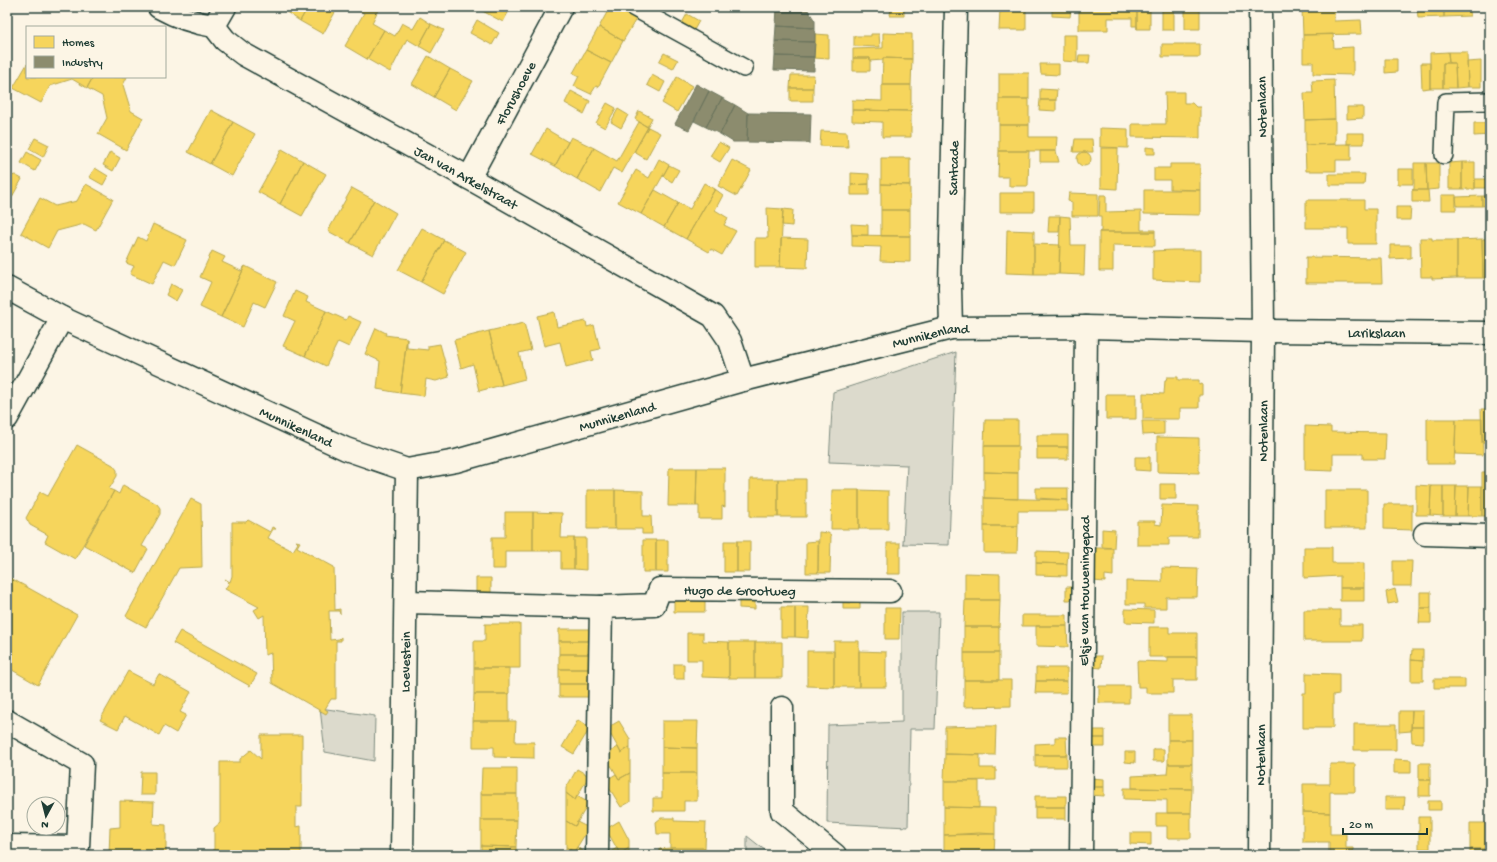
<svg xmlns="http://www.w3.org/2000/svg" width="1497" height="862" font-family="'Gochi Hand',sans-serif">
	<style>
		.green { fill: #dcdacc; stroke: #7e8c80 }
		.homes { fill: #f6d55c; stroke: #b6a750 }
		.industry { fill: #8c8c6e; stroke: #6b745d }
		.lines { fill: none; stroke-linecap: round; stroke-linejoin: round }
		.service-casing { stroke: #1f3d34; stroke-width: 20 }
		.minor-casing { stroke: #1f3d34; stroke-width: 25 }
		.tertiary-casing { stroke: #1f3d34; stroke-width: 25 }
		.service { stroke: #fcf5e5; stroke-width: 17 }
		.minor { stroke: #fcf5e5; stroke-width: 22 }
		.tertiary { stroke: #fcf5e5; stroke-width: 22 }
		.labels { text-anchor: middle; stroke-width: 4; stroke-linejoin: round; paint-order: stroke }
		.street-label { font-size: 14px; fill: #1f3d34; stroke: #fcf5e5 }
	</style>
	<rect width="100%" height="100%" fill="#fcf5e5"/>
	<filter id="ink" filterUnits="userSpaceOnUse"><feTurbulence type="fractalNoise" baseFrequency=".025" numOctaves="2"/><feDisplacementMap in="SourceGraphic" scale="8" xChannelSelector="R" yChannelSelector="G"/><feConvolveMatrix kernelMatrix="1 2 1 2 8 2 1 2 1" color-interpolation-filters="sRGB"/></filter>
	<g filter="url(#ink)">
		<path class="green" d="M956 352 949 545 903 544 907 465 829 462 833 392Z
			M902 612H939L935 729H910L908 827 827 823 828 725 902 722Z
			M320 708 375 716 374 761 325 752Z
			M747 836 771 855H747Z"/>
		<path class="homes" d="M279 7H308L300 21Z
			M308 7H338L323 34 300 21Z
			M352 7H373L378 10 372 23 384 30 367 59 345 46 364 13Z
			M475 7H511L503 22Z
			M610 7H615L636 19 623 41 599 27Z
			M891 7H904V16H890Z
			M1013 7H1071L1070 17 1052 16V10H1026V30H999L1000 9H1013Z
			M1079 7H1137V29V26H1132V18H1108V30H1079Z
			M1137 7H1150V29H1137Z
			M1162 7H1174V30H1162Z
			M1187 7H1200V29H1185V10H1187Z
			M1302 7H1360V9H1302Z
			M1380 7H1395V8L1380 9Z
			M1417 7H1444V17L1418 18Z
			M1444 7H1470V16L1444 17Z
			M1334 8V21L1361 20 1362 34 1303 35 1302 9Z
			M687 14 699 21 694 30 682 23Z
			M420 17 431 24 419 46 407 39 390 72 367 59 384 30 395 36 402 23 413 29Z
			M477 20 499 33 492 45 470 33Z
			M431 24 444 30 431 53 419 46Z
			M599 27 623 41 611 63 586 50Z
			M883 33 912 34V59L883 58V60L870 61V58H853V49L883 48Z
			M815 34 829 35V59L814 58Z
			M871 34H879L880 47 854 46V36H871Z
			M1333 34 1334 48 1353 47V75L1313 74V62H1303V35Z
			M1063 35H1077V62L1063 61Z
			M1162 44H1200V57H1162Z
			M586 50 611 63 598 87 596 86 591 94 574 86 579 76 573 73Z
			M1448 52H1467L1468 87 1456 88 1455 63H1449Z
			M1448 52 1449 63H1443V88H1430V53Z
			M664 53 678 60 673 69 659 62Z
			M1079 55H1090L1089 63H1078Z
			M428 56 450 69 434 97 412 84Z
			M853 58H870V71H853Z
			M883 58 912 59 911 85H882Z
			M1385 59H1397V72L1385 73Z
			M1481 61V87H1468L1467 62Z
			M1421 63H1430V88L1422 89Z
			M1443 63H1455L1456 88H1443Z
			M27 64V77H93L87 88 72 79 50 86 41 103 13 88Z
			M1040 64H1059V75L1041 74Z
			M450 69 473 81 456 110 434 97Z
			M999 73H1029V99H999Z
			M652 75 665 82 660 92 647 85Z
			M791 75H814L813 88H790Z
			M93 77H127L123 85 131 111 143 118 126 150 98 134 107 118 102 96 87 88Z
			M677 77 692 86 677 112 662 103Z
			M1334 80 1335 119 1305 120 1304 93H1313L1312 81Z
			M882 85H911V111L852 110V100L882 101Z
			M790 88H813V101H790Z
			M1040 89 1057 90 1056 100H1040Z
			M571 91 590 101 584 114 565 103Z
			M1165 92H1184V103H1192L1196 107H1200V138L1132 137V124H1166Z
			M999 99H1029V125H999Z
			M1040 100H1056V111L1039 110Z
			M607 103 616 108 605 128 596 123Z
			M1347 107H1363V118L1347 119Z
			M618 109 628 115 621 128 611 122Z
			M211 110 233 122 210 164 188 152Z
			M852 110 911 111V137H882V122L852 121Z
			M639 111 652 118 647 127 635 119Z
			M1335 119V144L1305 145V120Z
			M233 122 255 134 232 176 210 164Z
			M639 122 648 127 622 173 613 168 600 192 577 179 594 148 617 161Z
			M1474 123H1490V135L1474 136Z
			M999 125H1029V137H1057L1056 151H999Z
			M648 127 660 133 646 159 634 152Z
			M1100 128 1128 129V148L1100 147Z
			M546 129 568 142 555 166 532 154Z
			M821 131 847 132 848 147 820 146Z
			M1347 133H1364V144H1347Z
			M571 137 594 148 577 179 555 166Z
			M35 138 49 145 43 157 29 149Z
			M1075 139H1092L1093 152H1073Z
			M719 142 729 148 720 162 710 156Z
			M1347 144H1351V160H1336V171H1306L1305 145Z
			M1146 147 1155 148V154H1146Z
			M1101 148H1118L1117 189 1101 188Z
			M282 149 303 161 280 204 258 192Z
			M999 151H1029L1028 186H1009V177H998Z
			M1040 151H1056L1059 162H1040Z
			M27 152 41 160 35 171 21 163Z
			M110 152 120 158 113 171 103 165Z
			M1077 159a7 7 0 1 1 14 0a7 7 0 1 1-14 0Z
			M881 158H910V185L881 184Z
			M659 159 669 165 641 214 618 202 636 170 649 178Z
			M732 160 751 170 737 196 718 186Z
			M303 161 326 174 302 216 280 204Z
			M1462 162V189H1449V163Z
			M1462 162H1475V189H1462Z
			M1414 163H1426L1427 190H1412L1414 189Z
			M1426 163H1439V189L1427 190Z
			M1170 164H1200V190L1170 189V180H1154V168H1170Z
			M669 165 679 170 672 182 663 176Z
			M95 168 108 176 103 185 89 177Z
			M1398 169H1413V184H1398Z
			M851 173 869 174V184L851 185Z
			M1329 174H1365L1364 185H1329Z
			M15 175 22 179 7 206V177Z
			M1475 179H1490V188H1475Z
			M704 183 715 189 686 239 664 227 678 203 690 209Z
			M86 184 113 199 96 230 84 224 57 231 48 248 21 233 40 198 55 206 77 201Z
			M869 184V195H851V185Z
			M881 184 910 185V210H881Z
			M352 188 374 200 350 243 328 231Z
			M715 189 723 195 715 210 728 218 724 225 736 231 722 255 711 249 709 252 686 239Z
			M655 190 678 203 664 227 641 214Z
			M1144 190H1200V215L1144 214Z
			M1412 190H1428L1429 202H1412Z
			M1000 193H1034V212H1000Z
			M1069 193 1098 194V216H1072V202L1068 201Z
			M1100 195H1106V212L1141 211V230H1155V232H1099L1101 231V216H1099Z
			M1441 195H1456V210H1441Z
			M1482 196H1490V205L1482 206Z
			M1482 196V206H1457L1456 197Z
			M374 200 396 213 373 255 350 243Z
			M1306 200H1364V209H1376V244H1348V228H1306Z
			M1396 207H1411L1410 220H1396Z
			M767 208 783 209 780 267H755V238H768Z
			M783 209 793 210 792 226 782 225Z
			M881 210H910V236H881Z
			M1049 216H1060L1059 232H1048Z
			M1060 216 1070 217 1071 245H1085L1084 275 1059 274Z
			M153 224 187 240 175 265 164 260 152 284 130 274 134 266 126 263 138 237 146 241Z
			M851 224 868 225V235H852Z
			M422 228 444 240 421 282 398 270Z
			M1007 230 1034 231V274L1006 273Z
			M1099 232H1155V246L1113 245V271H1099Z
			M852 235 910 236V262L880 261 881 247 852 246Z
			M781 238 808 239 807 268 780 267Z
			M1420 238H1432V240H1457V278L1432 279V277H1421Z
			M1482 239H1490V278H1483Z
			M1482 239 1483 278H1457V240Z
			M444 240 466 252 443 294 421 282Z
			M1034 244 1060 245 1059 274H1034Z
			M1390 245H1411V258L1390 259Z
			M1173 250H1200V282L1153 280V251Z
			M212 251 225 257 222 262 241 271 245 266 221 317 200 307 211 282 200 277Z
			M1306 257 1381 258 1382 283H1306Z
			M245 266 277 282 265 307 254 302 243 327 221 317Z
			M171 284 182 290 176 301 166 295Z
			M295 291 308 297 306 302 326 311 305 356 283 346 295 321 284 316Z
			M326 311 346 320 348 316 361 322 349 347 338 342 326 366 305 356Z
			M554 312 557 327 586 321 587 327 594 325 600 349 591 351 593 360 566 367 560 342 544 346 537 316Z
			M524 323 531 350 519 353 525 379 502 385 489 331Z
			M376 328 386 333 385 335 407 338 400 393 377 389 380 361 365 354Z
			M489 331 502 385 479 391 473 364 461 368 454 340Z
			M407 338V348L428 350V346L440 344 449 377 436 381 426 379 424 396 400 393Z
			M1167 377H1178V380H1199V385L1202 384V395H1199V408H1180V419H1143V393L1164 394 1165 380H1166Z
			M1106 394H1136V419H1106Z
			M1481 409H1490V443H1482Z
			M1427 419H1456L1454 464H1427Z
			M1456 419H1482L1483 455 1455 454Z
			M985 420H1018V446H984Z
			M1142 421H1164V434L1143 435Z
			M1305 426 1331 427V432L1386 433 1385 459H1363V454H1333V471L1305 470Z
			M1037 435H1068V447H1037Z
			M1157 437 1199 438V473L1157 472Z
			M77 445 113 465 117 470V476L109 489 114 491 75 559 45 542 48 535 30 525 26 518 40 492 48 496Z
			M984 446H1018V473L984 472Z
			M1037 447H1068V459H1037Z
			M1135 457H1150V471L1135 470Z
			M669 468H697L696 506H668Z
			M697 468H725V507L722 506V519H699V506H696Z
			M984 472 1018 473V499L984 498Z
			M1482 472H1490V516H1482Z
			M750 479H778V517H750Z
			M778 479H806V517H778Z
			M1160 484H1176V499H1160Z
			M123 485 157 504 160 508V514L142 546 148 549 135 573 84 545 114 491 119 494Z
			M1416 485 1431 486 1430 515H1416Z
			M1431 486H1443V516L1430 515Z
			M1443 486H1456L1455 516H1443Z
			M1456 486H1469L1468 516H1455Z
			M1469 486H1482V516H1468Z
			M1036 488H1068V500L1036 498Z
			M587 490H615V529H587Z
			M615 490 643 491V516H651L652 534H642V529H615Z
			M832 490H859V529H831Z
			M859 490 888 491V529H859Z
			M1325 490H1367V528H1325Z
			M984 498 1068 500V511H1018V526H984Z
			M191 499 201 504 202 567 179 568 146 627 126 616Z
			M1384 504H1412V530L1384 529Z
			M1162 505 1198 506V537H1171L1169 538V545H1137V521H1155V524L1161 525Z
			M505 512H533V551H505V569H492V537H505Z
			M533 512 562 513 561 538H574V569H561V551H533Z
			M248 520 270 532 272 527 276 529H273L268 538 293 551 298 543 296 541 300 542 297 547 334 567 335 610 340 609V614L339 611H329L330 640 339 639 341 637V641H336V699H331L325 709 328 711 326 714 272 683 271 653 265 655 264 615 259 618 254 610 259 607 225 589 229 583 225 579 230 582 232 576V522H246Z
			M984 526H1018L1017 553H984Z
			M1102 529 1115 530 1114 548 1102 547Z
			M819 532 828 533 831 535 830 573H818Z
			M574 538H586V570L574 569Z
			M643 540H656V572H643Z
			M656 540H668V572H656Z
			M724 541H737V572H724Z
			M737 541H750V572H737Z
			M818 541V573H806V542Z
			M887 543H900V574H887Z
			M1304 547H1332V563H1364V588H1340V576L1304 578Z
			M1094 548H1113V576L1105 575V582L1093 581Z
			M1036 551 1068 552 1067 564 1036 563Z
			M1393 561H1412L1411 586H1393Z
			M1036 563 1067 564V576L1036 575Z
			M1162 568 1198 569 1197 597H1166V608H1144V604H1126V581L1162 582Z
			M965 573 1000 574V600H965Z
			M7 576 77 615 38 685 7 667Z
			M476 578H491V593H476Z
			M1066 587H1075V600H1066Z
			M1340 588H1364V601H1340Z
			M1395 589 1398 602 1388 604 1386 592Z
			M1420 592H1431V608H1420Z
			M674 598H705V612H674Z
			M739 598H755V609L739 608Z
			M843 598H860V609H843Z
			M965 600H1000L999 627H964Z
			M781 607H795V637H781Z
			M795 607H809L808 638 795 637Z
			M1489 607H1490V634H1489Z
			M885 608H900L899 639H885Z
			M1420 608H1431V623H1419Z
			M1125 609 1154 610V623L1125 622Z
			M1304 610H1340V625H1362V641H1304Z
			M1022 615H1067V626H1022Z
			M485 624H520V668H474V641H485Z
			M1036 626H1067L1068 647 1036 646Z
			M964 627H999V653H964Z
			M1149 627H1169V633H1197V657H1149Z
			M559 629H590V641H559Z
			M180 631 257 674 250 686 173 643Z
			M687 633H703V641L729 642V678L702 677V660H687Z
			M1489 634H1490V659H1489Z
			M559 641H590V654H559Z
			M834 641H859V687H834Z
			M729 642H755V678H729Z
			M755 642H782V678H755Z
			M1412 650H1423V661L1411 660Z
			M807 651H834V687L807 686Z
			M859 651 886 652V687H859Z
			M964 653H999V680H964Z
			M559 654H590V669H559Z
			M1092 656H1102L1101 668 1092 667Z
			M1168 657H1197V680H1173V693H1146V687H1138L1137 661 1168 662Z
			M1489 659H1490V688H1489Z
			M1411 660 1423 661V681H1411Z
			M674 664H684V679H674Z
			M474 668H509V694H474Z
			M1036 668H1067V681H1036Z
			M559 669H590V684H559Z
			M128 671 153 684 159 674 191 692 180 712 186 715 176 733 164 726 159 735 125 716 118 729 100 720Z
			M1306 673 1339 674V694L1333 695V728H1303V693H1306Z
			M1434 679H1465V688H1434Z
			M964 680H1011V706L964 707Z
			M1036 681H1067V693H1035Z
			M559 684H590V697H559Z
			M1099 686H1129V703H1099Z
			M474 694H509V721H473Z
			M1488 700H1490V726H1488Z
			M1399 711H1412L1411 731 1399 732Z
			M1412 711H1423V727H1411Z
			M1168 715H1192V740H1168Z
			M578 720 590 728 574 754 562 747Z
			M473 721H516L515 742H534V758L494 757V747H473Z
			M619 721 630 739V747L621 753 607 728Z
			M662 721H698L697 748 662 747Z
			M1354 724H1396V750H1354Z
			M979 726H996L995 755 945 754V727Z
			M1488 726H1490V754L1488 753Z
			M1411 727H1423V743L1412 742Z
			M1091 730H1105V738H1091Z
			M261 735H302V807H296V827L301 826V855H214V828L220 823V762H240V759L251 750 261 759Z
			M1055 737H1066L1067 755H1035V744L1055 743Z
			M1091 738H1105V747H1091Z
			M1168 740H1192V764H1168Z
			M618 747 621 753 630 747V773L619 779 605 755Z
			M662 747 697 748V773H662Z
			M1153 749H1164V761H1153Z
			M1125 752H1135V763L1125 762Z
			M1488 753 1490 754V779H1487Z
			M945 754 980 755V768H996V780L944 781Z
			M1035 755H1067V767H1035Z
			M1394 759 1411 760V773H1394Z
			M1419 763H1430V780H1419Z
			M1168 764H1192V789L1132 788V776L1167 774Z
			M1330 764H1355V792H1330V813L1303 812V784H1330Z
			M482 768H517V794H481Z
			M577 769 589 776 575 800 566 793V788Z
			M141 772H155V795H140Z
			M630 773V802L621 807 605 781 616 774 619 779Z
			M662 773H697V801H684V811H653V798H662Z
			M1090 778 1104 779V787H1090Z
			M1487 779H1490V807H1487Z
			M1419 780H1430V796H1419Z
			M944 781H979V808L944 807Z
			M1090 787H1104V796L1090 795Z
			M1124 788 1192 789 1191 813H1167V800L1124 799Z
			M566 793 575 800 577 796 589 803 575 826 566 821Z
			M481 794H517V820H481Z
			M1035 796H1066V807H1035Z
			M1385 797H1405L1404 810H1385Z
			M120 801 154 802 153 824 166 825V855H109L110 828 120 827Z
			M1428 801H1441V810H1428Z
			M944 807 995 808V834L944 835Z
			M1035 807H1066V819H1035Z
			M1303 812 1330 813V834H1346V848H1353V855H1329V842H1303Z
			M1156 813H1191V838H1167V826H1156Z
			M1419 817H1430V849H1419Z
			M661 818H674V821L706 822 705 848H670V834H657L656 822Z
			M481 820H517L516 847 481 846Z
			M566 821 575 826 577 822 589 828 574 852 566 847Z
			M619 821 629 840V848L620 854 606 829Z
			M1470 823H1490V849H1470Z
			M979 833 995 834 994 855H944V835Z
			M1130 833H1151V845L1130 844Z
			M481 846 516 847V855H481Z
			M566 847 574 852 577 847 589 855H566Z
			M617 848 620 854 629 848V855H605Z
			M670 848H705V855H659V849Z
			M1419 849H1430V855H1419Z
			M1470 849H1490V855H1470Z"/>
		<path class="industry" d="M777 7H806L815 21V28L776 26Z
			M776 26 815 28V42L775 41Z
			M775 41 815 42 814 57 775 56Z
			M775 56 814 57V71L774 70Z
			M696 84 709 91 689 130 675 124Z
			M709 91 722 98 706 127 694 121Z
			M722 98 735 105 720 134 706 127Z
			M735 105 748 113 747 142H733L720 134Z
			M748 113 811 114 810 143 747 142Z"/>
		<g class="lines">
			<defs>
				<path id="service" d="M633 7 744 68
					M1444 155 1446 102 1490 101"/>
				<g id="minor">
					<path id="s1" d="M159 7C177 17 194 23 214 26L225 40 243 54 469 178 713 316 730 341 743 380"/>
					<path d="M214 26 225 7"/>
					<path id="s2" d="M469 178 561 7"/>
					<path id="s3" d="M951 328 950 287 956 7"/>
					<path d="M7 418 62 318"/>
					<path d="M1425 534 1490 536"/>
					<path id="s4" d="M406 602 601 607 654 605 660 589 890 591"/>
					<path d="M782 708V811L835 855"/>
					<path d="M7 721 82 764 78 847 7 846"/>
					<path id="s5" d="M402 855 407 470"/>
					<path d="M597 855 601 607"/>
					<path id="s6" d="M1081 855 1086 327"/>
					<path id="s7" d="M1259 855 1263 331 1260 7"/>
				</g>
				<g id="tertiary">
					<path id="s8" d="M7 288 62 318 346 449 407 470 456 461 743 380 951 328 1086 327 1263 331 1490 333"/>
				</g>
			</defs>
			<use href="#service" class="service-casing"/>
			<use href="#minor" class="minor-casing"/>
			<use href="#tertiary" class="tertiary-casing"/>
			<use href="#service" class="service"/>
			<use href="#minor" class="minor"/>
			<use href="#tertiary" class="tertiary"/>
		</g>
	</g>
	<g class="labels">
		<g class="street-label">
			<text dy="5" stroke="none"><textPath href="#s2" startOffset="97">Florushoeve</textPath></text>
			<text transform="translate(1261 107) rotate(-91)" y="5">Notenlaan</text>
			<text dy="5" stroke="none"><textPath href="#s3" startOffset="160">Santcade</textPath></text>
			<text dy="5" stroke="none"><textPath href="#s1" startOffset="354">Jan van Arkelstraat</textPath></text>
			<text dy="5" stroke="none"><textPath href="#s8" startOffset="1428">Larikslaan</textPath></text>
			<text dy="5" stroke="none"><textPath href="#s8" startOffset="981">Munnikenland</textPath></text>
			<text dy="5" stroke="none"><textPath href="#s8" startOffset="657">Munnikenland</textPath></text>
			<text dy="5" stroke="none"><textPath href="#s8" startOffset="321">Munnikenland</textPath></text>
			<text dy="5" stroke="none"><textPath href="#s7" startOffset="424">Notenlaan</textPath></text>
			<text dy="5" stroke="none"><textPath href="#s4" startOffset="345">Hugo de Grootweg</textPath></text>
			<text dy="5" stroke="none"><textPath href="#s6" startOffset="264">Elsje van Houweningepad</textPath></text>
			<text dy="5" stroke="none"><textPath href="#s5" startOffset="193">Loevestein</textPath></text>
			<text dy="5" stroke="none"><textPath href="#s7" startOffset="100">Notenlaan</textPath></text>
		</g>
	</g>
	<rect width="1497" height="862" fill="none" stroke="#fcf5e5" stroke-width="24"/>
	<rect x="12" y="12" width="1473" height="838" fill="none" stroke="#1f3d34" stroke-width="1.5" filter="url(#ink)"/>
	<rect x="26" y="26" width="140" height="52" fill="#fcf5e5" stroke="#a4ab9e"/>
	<rect x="34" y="36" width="20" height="12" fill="#f6d55c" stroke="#a4ab9e"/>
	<text x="62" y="46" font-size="12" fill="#1f3d34">Homes</text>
	<rect x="34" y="56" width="20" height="12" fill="#8c8c6e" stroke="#a4ab9e"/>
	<text x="62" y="66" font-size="12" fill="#1f3d34">Industry</text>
	<g transform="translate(46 816) rotate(187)"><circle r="19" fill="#fcf5e5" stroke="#a4ab9e"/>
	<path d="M0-3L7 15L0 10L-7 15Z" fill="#1f3d34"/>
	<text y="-6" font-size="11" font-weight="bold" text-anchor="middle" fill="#1f3d34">N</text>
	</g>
	<path d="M1343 828v6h84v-6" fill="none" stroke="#1f3d34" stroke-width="2"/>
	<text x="1349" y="828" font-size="12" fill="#1f3d34" stroke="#fcf5e5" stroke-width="3" paint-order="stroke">20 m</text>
</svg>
